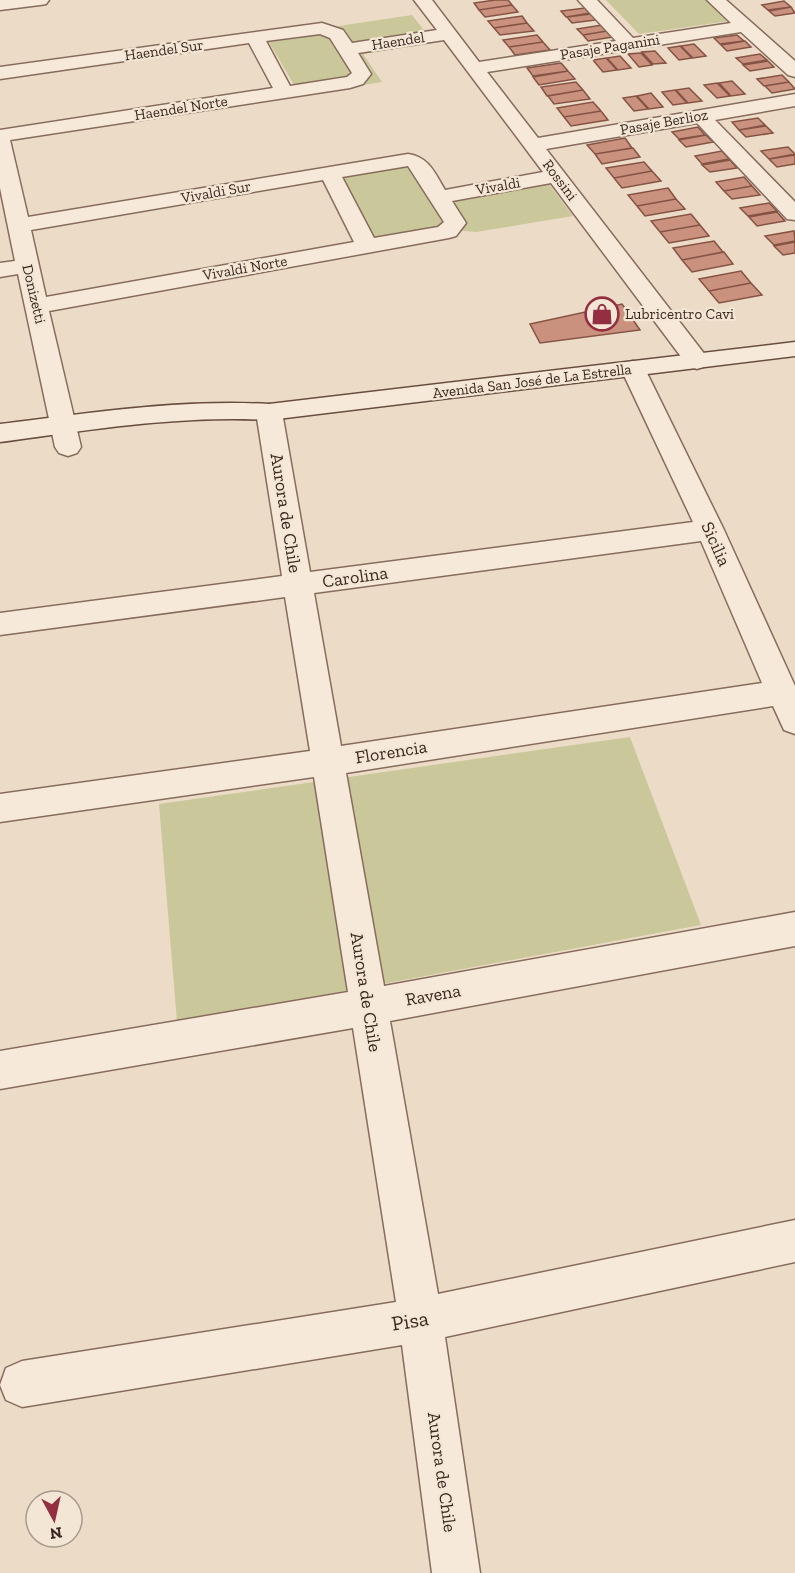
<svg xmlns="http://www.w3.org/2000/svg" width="795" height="1573" font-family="'Zilla Slab',serif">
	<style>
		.green { fill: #cac89a }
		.building { fill: #c9917e; stroke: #855344; stroke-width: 1.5 }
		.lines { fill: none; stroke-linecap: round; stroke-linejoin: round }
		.street-casing { stroke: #876c5d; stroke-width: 3 }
		.secondary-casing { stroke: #694e40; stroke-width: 3 }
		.street { fill: #f7e9d9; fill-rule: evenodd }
		.secondary { fill: #f7e9d9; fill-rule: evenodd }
		.labels { text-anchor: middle; stroke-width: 4.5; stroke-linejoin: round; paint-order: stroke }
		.far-street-label { font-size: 15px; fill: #382720; stroke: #f4e6d5 }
		.far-poi-label { font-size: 15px; fill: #382720; stroke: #f4e6d5; text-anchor: start }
		.street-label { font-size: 18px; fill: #382720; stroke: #f4e6d5 }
		.near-street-label { font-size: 21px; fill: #382720; stroke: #f4e6d5 }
	</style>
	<rect width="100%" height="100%" fill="#ecdbc6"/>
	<path class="green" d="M606 0H706L729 21 639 34Z
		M412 15 434 43 363 54 382 82 300 95 266 37Z
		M410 162 436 203 548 183 573 216 476 232 440 229 371 240 340 177Z
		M630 737 701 925 177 1022 159 804Z"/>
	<path class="building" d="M495 0H508L512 5 479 10 474 3Z
		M784 1 791 7 768 10 762 5Z
		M512 5 518 12 485 17 479 10Z
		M791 7 795 13 775 16 769 11Z
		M585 8 590 13 566 17 561 11Z
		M591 14 596 20 572 23 567 17Z
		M522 16 527 23 494 28 488 21Z
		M527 23 534 31 500 35 494 28Z
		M602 25 607 31 583 35 577 29Z
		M607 31 613 37 588 41 583 35Z
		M537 35 543 42 509 47 503 40Z
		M737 35 744 41 720 44 714 38Z
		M745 41 751 47 727 51 721 45Z
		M543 42 550 50 515 55 509 47Z
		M694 44 706 56 693 58 681 46Z
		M680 46 692 58 679 60 668 48Z
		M655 51 666 63 653 64 642 52Z
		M641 53 652 65 639 67 628 54Z
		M760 54 767 60 743 64 736 58Z
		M620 56 631 68 618 70 607 58Z
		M606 58 617 70 603 72 593 60Z
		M768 61 774 67 750 71 743 65Z
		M561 63 568 71 533 76 527 68Z
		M568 71 575 79 539 85 533 77Z
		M782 75 789 82 764 86 757 79Z
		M732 81 745 94 731 96 719 83Z
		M576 82 583 90 547 96 541 87Z
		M789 82 795 89 772 93 765 86Z
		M717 83 730 96 717 98 704 85Z
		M689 88 702 101 688 103 676 90Z
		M583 90 590 99 554 104 548 96Z
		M675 90 687 103 673 105 662 92Z
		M651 93 663 107 649 109 637 96Z
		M636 96 648 109 634 111 623 98Z
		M593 102 601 111 564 117 557 108Z
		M601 111 608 120 571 126 564 117Z
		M758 118 765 125 739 130 732 122Z
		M766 126 773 133 746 137 739 130Z
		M698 127 705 135 679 139 672 132Z
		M706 135 713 142 686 147 679 140Z
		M625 138 632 148 595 154 587 145Z
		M788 147 795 154 769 159 761 151Z
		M633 148 640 157 602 164 595 154Z
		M722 151 729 159 702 164 695 156Z
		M795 155V164L777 167 769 159Z
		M730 160 737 168 710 172 702 165Z
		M644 162 652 171 614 178 606 168Z
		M652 171 661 181 622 188 614 178Z
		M744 177 752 186 724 191 716 182Z
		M752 186 760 195 732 199 724 191Z
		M668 188 676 199 637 206 628 195Z
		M676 199 685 209 645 216 637 206Z
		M769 203 777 211 748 216 740 208Z
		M777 212 785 221 757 226 749 217Z
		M691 214 700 225 660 232 651 221Z
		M700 225 709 236 669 243 660 232Z
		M794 231 795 241 774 245 765 236Z
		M714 241 723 252 682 260 673 248Z
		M795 242V253L783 255 774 246Z
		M724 252 733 264 692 272 682 260Z
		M741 271 751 283 709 291 699 279Z
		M751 283 762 295 719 303 709 291Z
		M622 304 640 330 540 343 530 324Z"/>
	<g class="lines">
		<defs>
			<path id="street" d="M0 0H49L46 4 40 5 0 10Z
				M414 0H432L479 62 616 41 578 0H597L633 38 731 23 707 0H726L795 61V77L788 75 741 32 487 72 538 138 795 94V106L715 120 795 202V220L787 219 697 123 546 149 706 356 709 361 706 366 697 369 688 366 551 183 452 201 466 223 456 236 449 238 49 311 81 447 77 453 68 456 59 453 55 447 18 274 0 277V263L15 261 0 188V130L273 88 249 43 0 79V67L322 23 343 30 352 43 437 30ZM320 34 330 38 352 73 347 77 290 86 266 41ZM444 40 543 172 445 190C435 173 429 157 408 154L28 217 10 140 350 88 363 84 371 74 358 53ZM408 166 444 222 438 227 374 238 342 177ZM323 180 354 242 46 297 31 230Z
				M633 361 642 364 645 369 724 530 795 686V734L784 730 773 706 346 773 384 986 795 912V946L390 1021 438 1294 795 1220V1262L445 1337 480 1573H432L402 1345 22 1407 6 1400 0 1385 6 1368 22 1361 396 1302 353 1028 0 1089V1051L348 992 314 777 0 822V794L310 751 285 597 0 635V613L282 576 256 412 260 406 269 404 278 406 282 412 310 572 693 522 621 369 624 364ZM701 541 762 683 341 746 314 593Z"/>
			<path id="secondary" d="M795 342V356L269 420C178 415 90 430 0 442V424C90 413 178 399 269 404Z"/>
		</defs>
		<use href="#street" class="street-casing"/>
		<use href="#secondary" class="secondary-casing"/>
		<use href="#street" class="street"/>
		<use href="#secondary" class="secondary"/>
	</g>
	<defs>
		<symbol id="shop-ring" viewBox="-11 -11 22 22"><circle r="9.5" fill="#f4e6d5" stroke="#932f40" stroke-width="1.5"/><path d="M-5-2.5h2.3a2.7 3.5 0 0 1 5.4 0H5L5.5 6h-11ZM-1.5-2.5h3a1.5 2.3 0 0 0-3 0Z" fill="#932f40"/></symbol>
	</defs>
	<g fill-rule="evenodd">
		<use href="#shop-ring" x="583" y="295" width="38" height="38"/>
	</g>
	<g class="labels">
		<g class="far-street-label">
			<text transform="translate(398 41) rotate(-9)" y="5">Haendel</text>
			<text transform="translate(610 47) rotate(-9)" y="5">Pasaje Paganini</text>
			<text transform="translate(164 50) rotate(-8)" y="5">Haendel Sur</text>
			<text transform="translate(181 108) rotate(-9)" y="5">Haendel Norte</text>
			<text transform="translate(664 122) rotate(-10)" y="5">Pasaje Berlioz</text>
			<text transform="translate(560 180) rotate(53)" y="5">Rossini</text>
			<text transform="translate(498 186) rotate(-10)" y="5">Vivaldi</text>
			<text transform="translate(216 192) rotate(-10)" y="5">Vivaldi Sur</text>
			<text transform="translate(245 268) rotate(-10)" y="5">Vivaldi Norte</text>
			<text transform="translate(34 294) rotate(77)" y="5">Donizetti</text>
			<text transform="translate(532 381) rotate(-7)" y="5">Avenida San José de La Estrella</text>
		</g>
		<g class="far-poi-label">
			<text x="625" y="319">Lubricentro Cavi</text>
		</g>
		<g class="street-label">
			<text transform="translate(286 513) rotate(81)" y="6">Aurora de Chile</text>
			<text transform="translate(716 544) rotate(66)" y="6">Sicilia</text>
			<text transform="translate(355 577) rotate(-8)" y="6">Carolina</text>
			<text transform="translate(391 752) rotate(-9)" y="6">Florencia</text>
			<text transform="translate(366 992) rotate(81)" y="6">Aurora de Chile</text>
			<text transform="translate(433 995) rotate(-10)" y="6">Ravena</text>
			<text transform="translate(442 1472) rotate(82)" y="6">Aurora de Chile</text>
		</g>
		<g class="near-street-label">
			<text transform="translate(410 1321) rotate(-9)" y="7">Pisa</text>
		</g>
	</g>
	<g transform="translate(54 1519) rotate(172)"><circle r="28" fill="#f4e6d5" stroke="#a99a8d" stroke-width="1.5"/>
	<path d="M0-4.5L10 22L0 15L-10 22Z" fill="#932f40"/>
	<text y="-9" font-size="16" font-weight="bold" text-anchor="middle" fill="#382720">N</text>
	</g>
</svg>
